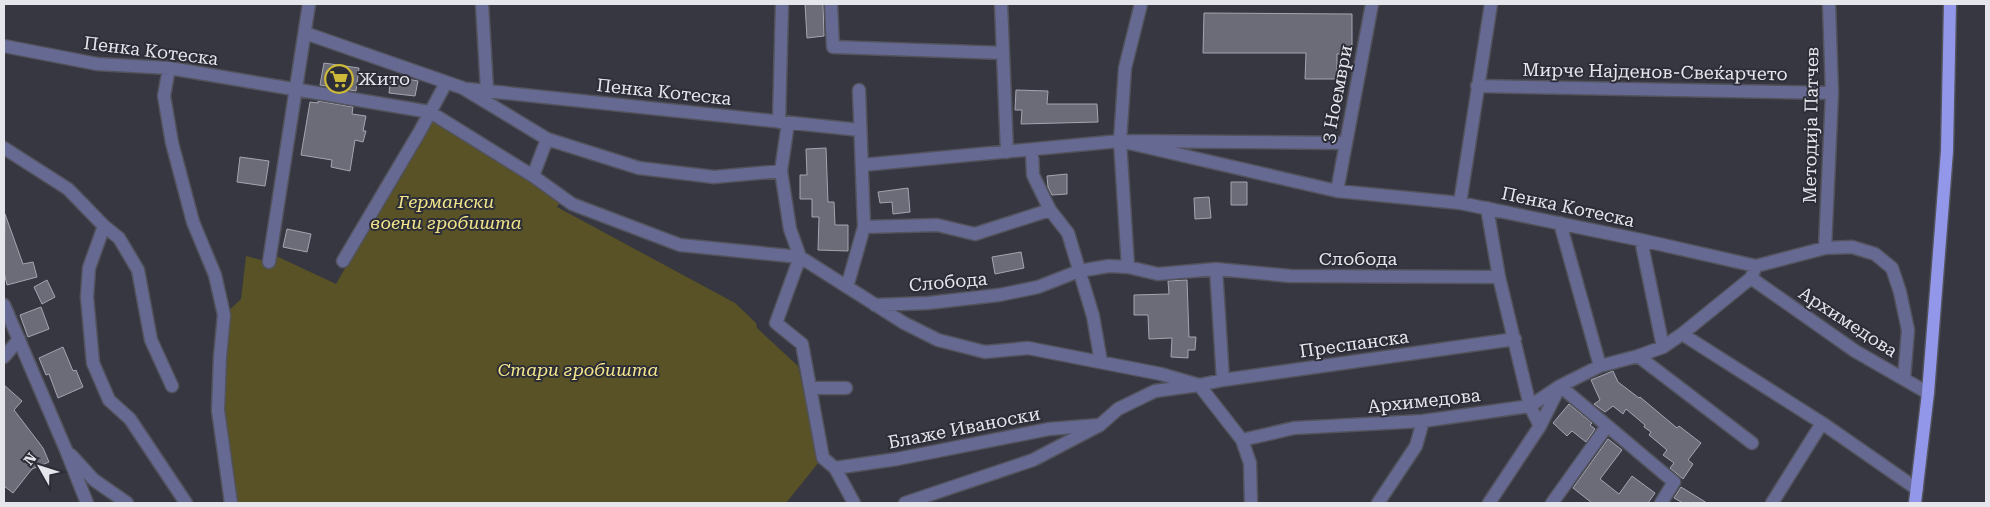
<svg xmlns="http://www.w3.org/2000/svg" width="1990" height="507" font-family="'Roboto Serif',serif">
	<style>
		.green { fill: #585226 }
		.building { fill: #6b6c77; stroke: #a4a5b1 }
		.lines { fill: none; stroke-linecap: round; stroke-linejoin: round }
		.minor-casing { stroke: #52535c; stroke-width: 15 }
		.tertiary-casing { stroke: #52535c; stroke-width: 15 }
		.primary-casing { stroke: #52535c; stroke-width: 15 }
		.minor { stroke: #666992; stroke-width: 12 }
		.tertiary { stroke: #666992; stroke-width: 12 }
		.primary { stroke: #9397ea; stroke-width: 12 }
		.labels { text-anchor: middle; stroke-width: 4; stroke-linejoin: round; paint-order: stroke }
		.street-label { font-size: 18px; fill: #e5e6ec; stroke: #2c2d37 }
		.poi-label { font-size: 18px; fill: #e5e6ec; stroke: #2c2d37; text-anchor: start }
		.park-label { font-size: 18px; font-style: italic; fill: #f2e58b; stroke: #2c2d37 }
	</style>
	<rect width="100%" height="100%" fill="#363741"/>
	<path class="green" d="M432 117 533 180 560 202 557 207 735 303 756 323 757 328 798 366 819 462 786 503H231L218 410 224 315 241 299 246 256 269 262 274 255 336 284Z"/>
	<path class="building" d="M805 4H823L824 36 807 38Z
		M1204 13 1352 14V54H1337V79H1305L1306 53H1203Z
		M324 63 359 68 356 91 320 85Z
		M391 76 418 81 415 96 389 93Z
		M1016 90 1048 91 1047 104H1097L1098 122 1021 124 1022 110H1015Z
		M318 101 353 107 352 114 366 116 363 131H366L363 142 355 140 350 171 331 167 332 160 301 155 310 102 318 103Z
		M826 148 828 202H834L835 225H848V251L818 250 819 217H812V199H800V175H807L806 149Z
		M240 157 269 161 265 186 237 182Z
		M1067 174V194L1052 195 1048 187 1047 176Z
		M1231 182H1247V205H1231Z
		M908 188 910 212 893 214 892 202 880 203 878 192Z
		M1209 197 1211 218 1195 219 1194 198Z
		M5 214 23 264 33 262 37 277 7 285 4 272Z
		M287 229 311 234 307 252 283 247Z
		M1021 252 1024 268 995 274 992 257Z
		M47 280 55 297 42 304 34 287Z
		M1187 280 1189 337H1196L1195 350H1188V358L1171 357 1172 338 1149 339 1148 315H1134V295L1169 294 1168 281Z
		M41 307 49 329 28 337 20 315Z
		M63 347 73 371 76 370 83 387 58 398 49 374 46 375 39 358Z
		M1613 371 1618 382 1639 398 1640 397 1677 428 1679 426 1701 443 1688 460 1693 464 1683 479 1670 468 1674 463 1663 455 1667 450 1649 435 1651 432 1644 427 1645 425 1626 409 1623 414 1613 406 1605 412 1594 404 1600 400 1591 380Z
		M4 385 22 401 14 410 43 448 49 462 32 469 13 493 4 486Z
		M1569 404 1592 423 1590 425 1595 429 1586 442 1572 431 1567 436 1553 423Z
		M1608 439 1622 450 1600 479 1619 494 1632 476 1655 493 1648 503H1592L1573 488Z
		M1681 487 1707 503H1683L1674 498Z"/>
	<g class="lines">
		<defs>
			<path id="minor" d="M482 4 487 90 483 98
				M831 4 833 47 1003 53
				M1001 4 1007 152
				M305 33 463 88 547 139 639 168 714 177 781 171
				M4 46 97 64 169 68 430 112 533 176 572 204 680 245 800 257 904 323 938 340 985 352 1028 348 1161 374 1199 385 1223 380 1515 339
				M169 68 164 96 172 143 193 222 215 275 224 315 220 357 218 410 231 503
				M1477 86 1832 93
				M468 89 860 130
				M779 122 782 4
				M788 123 781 171 790 229 800 257
				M1120 141 1337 191 1460 203 1641 240 1756 266 1825 248 1852 247 1875 254 1892 268 1900 292 1908 330 1904 379
				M4 148 68 189 104 226 119 238 138 270 151 340 172 386
				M1032 150 1033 175 1050 210 1068 233 1093 316 1101 362
				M862 165 1120 141 1346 143
				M533 176 547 139
				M1337 191 1372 4
				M1460 203 1491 4
				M1487 208 1499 277 1530 406 1540 426
				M1560 223 1600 366
				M104 226 89 268 87 297 93 363 109 400 130 419 186 503
				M864 227 937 225 975 234 1050 210
				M1641 240 1663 347
				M1825 248 1832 93 1829 4
				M800 257 776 323 802 344 823 458 835 468 854 503
				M343 261 420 131 446 83
				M269 262 309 4
				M1128 267 1120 141 1125 68 1141 4
				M1216 269 1223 380
				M1751 278 1855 351 1928 393
				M847 287 864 227 859 90
				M4 305 66 450 87 503
				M875 305 928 303 999 295 1038 287 1079 271 1109 266 1128 267 1158 274 1216 269 1290 276 1499 277
				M1682 334 1822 423 1917 489
				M1638 356 1752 443
				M4 357 19 339
				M810 388H846
				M1242 440 1294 428 1423 421 1530 406 1560 386 1600 366 1638 356 1663 347 1682 334 1751 278 1756 266
				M71 455 94 480 127 503
				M835 468 897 459 1049 429 1099 425
				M1378 503 1416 446 1423 421
				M1489 503 1540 426 1560 386 1674 482 1661 503
				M1552 503 1607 426
				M1772 503 1822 423"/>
			<path id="tertiary" d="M905 503 1033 460 1100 425 1118 409 1155 391 1199 385 1242 440 1250 463 1251 503"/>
			<path id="primary" d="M1915 503 1928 393 1947 151 1950 4"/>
		</defs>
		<use href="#minor" class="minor-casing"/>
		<use href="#tertiary" class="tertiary-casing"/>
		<use href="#primary" class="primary-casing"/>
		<use href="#minor" class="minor"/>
		<use href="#tertiary" class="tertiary"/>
		<use href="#primary" class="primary"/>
	</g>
	<defs>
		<symbol id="supermarket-ring" viewBox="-11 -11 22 22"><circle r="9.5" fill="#2c2d37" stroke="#ccb939" stroke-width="1.5"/><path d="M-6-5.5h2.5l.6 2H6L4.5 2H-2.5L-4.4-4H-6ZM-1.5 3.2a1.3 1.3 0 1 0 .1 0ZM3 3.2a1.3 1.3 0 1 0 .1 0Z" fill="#ccb939"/></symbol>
	</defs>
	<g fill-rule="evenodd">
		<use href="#supermarket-ring" x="323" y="63" width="32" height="32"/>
	</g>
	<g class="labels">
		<g class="street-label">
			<text transform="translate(151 51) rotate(7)" y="6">Пенка Котеска</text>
			<text transform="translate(1655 72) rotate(1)" y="6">Мирче Најденов-Свеќарчето</text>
			<text transform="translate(664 92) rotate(6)" y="6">Пенка Котеска</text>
			<text transform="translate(1337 94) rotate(-79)" y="6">3 Ноември</text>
			<text transform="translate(1811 125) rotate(-89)" y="6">Методиjа Патчев</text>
			<text transform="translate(1568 207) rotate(12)" y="6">Пенка Котеска</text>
			<text x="1358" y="265">Слобода</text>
			<text transform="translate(948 282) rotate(-5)" y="6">Слобода</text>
			<text transform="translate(1848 322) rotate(33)" y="6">Архимедова</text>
			<text transform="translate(1354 344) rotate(-8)" y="6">Преспанска</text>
			<text transform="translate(1424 401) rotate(-6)" y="6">Архимедова</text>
			<text transform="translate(964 428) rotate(-11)" y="6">Блаже Иваноски</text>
		</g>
		<g class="poi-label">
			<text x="358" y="85">Жито</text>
		</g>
		<g class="park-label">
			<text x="446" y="208">Германски<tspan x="446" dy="21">воени гробишта</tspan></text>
			<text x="578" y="376">Стари гробишта</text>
		</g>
	</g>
	<rect width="1990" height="507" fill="none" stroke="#e5e6ec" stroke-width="10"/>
	<g transform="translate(40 467) rotate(309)" stroke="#2c2d37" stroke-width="4" paint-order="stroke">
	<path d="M0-4L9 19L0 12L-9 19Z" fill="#e5e6ec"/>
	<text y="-8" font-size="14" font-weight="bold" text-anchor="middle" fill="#e5e6ec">N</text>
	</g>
</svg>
